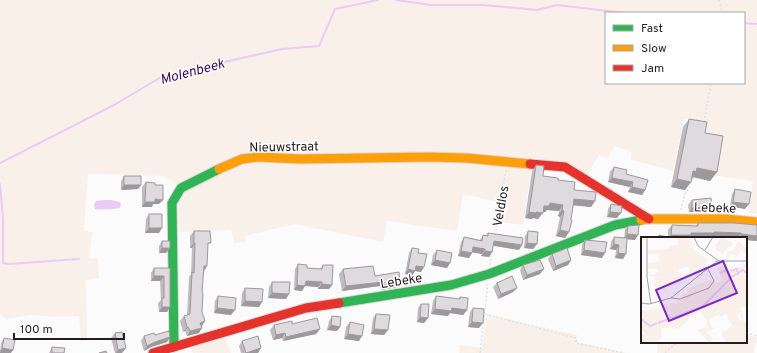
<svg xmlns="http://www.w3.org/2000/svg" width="757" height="353" font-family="Overpass,sans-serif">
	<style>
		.green { fill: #f9f0e9; fill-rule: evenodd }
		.water { fill: #edcbf8 }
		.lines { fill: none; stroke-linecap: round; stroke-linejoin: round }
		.stream { stroke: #edcbf8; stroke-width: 2 }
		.fast-casing { stroke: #ddd7d8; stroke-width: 11 }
		.slow-casing { stroke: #ddd7d8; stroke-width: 11 }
		.jam-casing { stroke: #ddd7d8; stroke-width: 11 }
		.path { stroke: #e2e2e2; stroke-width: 1.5; stroke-dasharray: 2 2; stroke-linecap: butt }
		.fast { stroke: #30b455; stroke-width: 9 }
		.slow { stroke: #ff9f0a; stroke-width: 9 }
		.jam { stroke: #e5322d; stroke-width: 9 }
		.wall { fill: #c0bbbe }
		.shaded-wall { fill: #9c999b }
		.building { fill: #dfdadd; stroke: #9c999b }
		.labels { text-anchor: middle; stroke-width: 3; stroke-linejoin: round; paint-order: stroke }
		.street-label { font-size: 13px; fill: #271b1d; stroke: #fff }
		.water-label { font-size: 14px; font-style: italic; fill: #440c53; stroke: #fff }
		.inset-river { fill: none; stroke: #edcbf8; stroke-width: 2 }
		.inset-road { fill: none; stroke: #a6a1a2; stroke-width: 1 }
		.view { fill: #7b2cbf; fill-opacity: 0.15; stroke: #7b2cbf; stroke-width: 2 }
		.inset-edge { fill: none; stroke: #271b1d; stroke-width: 2 }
	</style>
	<rect width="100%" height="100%" fill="#fbfbfb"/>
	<path class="green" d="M0 0H757V214L748 212 753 181 713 175 706 138 708 123 684 119 673 171 631 160 632 152 614 146 608 158 599 155 586 176 567 164 246 156 177 185 164 176 88 174 84 231 92 232 89 258 98 259 99 278 86 280 87 340 81 341 79 316 63 317 32 315 6 319 0 314ZM606 13H744V83H606Z
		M366 160 479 162 531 169 523 225 500 222 503 203 463 194 457 231 387 221 383 242 294 224 245 236V242L234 243 231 230 179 232 178 211 180 198 186 189 240 163 255 161Z
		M487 314 577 335V342L626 353H459L460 345 482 348Z
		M746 334 757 337 754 353H657L658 342H746Z
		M225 337 231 353H193L191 347Z"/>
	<path class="water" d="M105 200H111L120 202 121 204 120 208C117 209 98 210 95 209L94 205 96 201Z"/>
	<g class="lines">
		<path class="stream" d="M396 0 431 5H484L537 10 557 5 625 13
			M744 23 757 24
			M0 163 114 105 163 76 282 49 319 46 335 9 378 0
			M0 184 3 219V263L9 264 79 259"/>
		<defs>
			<path id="fast" d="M339 303 451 285 489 274 615 225 641 220
				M174 347 172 203 181 188 219 169"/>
			<path id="slow" d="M219 169 242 159 258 157 300 159 429 157 466 158 530 164
				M641 220 649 219H726L757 222"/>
			<path id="jam" d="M530 164 565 167 649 219
				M153 353 306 308 339 303"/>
		</defs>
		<use href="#fast" class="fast-casing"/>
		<use href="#slow" class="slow-casing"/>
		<use href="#jam" class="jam-casing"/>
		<path class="path" d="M719 0 722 13
			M704 122 711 83
			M681 210 685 194 691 183 693 177
			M495 235 506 170
			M490 265 492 251
			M485 314 576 338V343L624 353
			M746 333 757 336
			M480 353 488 282
			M665 353 677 342"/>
		<use href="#fast" class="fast"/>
		<use href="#slow" class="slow"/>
		<use href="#jam" class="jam"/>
	</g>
	<path class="wall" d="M689 119 705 133 717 172 710 181 693 177 685 190 671 187 683 127Z
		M536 165 543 176 558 180 574 190 595 201 591 207 573 205 569 232 565 238 556 236 560 217 558 216 559 211 547 210 545 212H543L538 219 533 218 532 219 525 218 532 171Z
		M614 167 626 174 645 190 642 195 628 192 630 187 608 182 610 172Z
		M124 176 141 185 138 189 121 190V181Z
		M146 182 155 185 159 204H153L152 207H142V187Z
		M735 189 745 209 730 206 732 194Z
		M692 200 709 212H689L688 205Z
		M611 204 617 218 607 217 608 209Z
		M149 214 159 233H145L146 219Z
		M698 223 757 225V241L746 240V238H737L712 237 689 238H668V230L672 225 696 226Z
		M628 226 635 240 627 239 623 259 615 258 616 250 610 249 611 242 614 237 624 238 625 230Z
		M194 231 208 246 203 271 202 292V326L199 333 187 336 185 331 183 332 180 321 184 316 187 315 189 277 191 274 192 248H190V236Z
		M528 231 537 244 533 249 524 248 525 236Z
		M488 233 519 250 493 246 492 252 489 257 481 256 482 254 472 252 469 258 458 256 461 242 464 237 480 240 483 235H486Z
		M585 240 602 258 581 255 582 245Z
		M162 241 170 248 166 253H159V246Z
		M412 248 418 253 421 272 415 271 412 276 405 274 409 253Z
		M437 250 450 263 447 268 431 265 433 255Z
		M552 254 571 260 568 265 553 271 548 259Z
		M298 264 307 268 320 269 323 265 332 285 329 289H318V287L305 286 302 291 294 290 295 269Z
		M523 265 540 274 523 280 520 270Z
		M154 268H170V307L167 312H159L158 303 161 300 160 281H151V273Z
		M343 269 375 276 400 282 397 287 381 290 380 286 342 291 339 274Z
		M272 282 289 294 286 299 268 298 269 287Z
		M497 283 517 288 513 292 498 299 493 287Z
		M245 288 262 302 259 307 241 306 242 293Z
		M218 296 231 315 214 313 215 301Z
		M436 296 459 299 460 297 467 310 463 315 450 313 448 316 431 314 433 301Z
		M421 304 428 318 424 323 417 322 418 308Z
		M473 308 479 328 468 327 470 312Z
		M376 314 388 330 384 335 371 334 373 318Z
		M332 316 340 327 337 331 327 330 329 321Z
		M350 322 359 341 344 339 346 327Z
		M292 324 320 329 316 334 283 341 282 338 273 340 270 330 274 325Z
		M115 333 122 353H115L111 338Z
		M155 335 170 337 167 342 151 347 144 351 141 341 144 336Z
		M4 338 11 353H0L1 343Z
		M242 341 261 348 258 353H241L239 346Z
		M52 347 64 353H49Z"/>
	<path class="shaded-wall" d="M697 168 717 172 710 181 693 177 690 181 693 171Z
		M612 178 633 182 630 187 608 182Z
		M677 179 691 182 685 190 671 187Z
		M124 185H141L138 189 121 190Z
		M632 187 645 190 642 195 628 192Z
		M155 199 163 200 159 204H153L152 207H142L145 202Z
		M574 199 595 201 591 207 570 205Z
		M733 202 749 204 745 209 730 206Z
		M550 203 563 205 559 211 547 210 545 212H540L544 206Z
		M712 207 709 212H689L692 208Z
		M562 210 564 211 560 217 558 216Z
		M529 212H536L543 213 538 219 533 218 532 219 525 218Z
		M610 212 621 213 617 218 607 217Z
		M149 228H162L159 233H145Z
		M560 230 569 232 565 238 556 236Z
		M714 232 741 233 737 238 712 237 711 238H669L671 235 691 233Z
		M627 234 638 235 635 240 624 239Z
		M741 234 757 236V241L746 240V238H738Z
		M494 241 522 245 519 250 491 245Z
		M194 243H195L192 248H190Z
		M527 243 537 244 533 249 524 248Z
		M614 244 619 245 616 250 610 249Z
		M473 247 485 249 482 254 470 252Z
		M162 248H170L166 253H159Z
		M584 250 605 253 602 258 581 255Z
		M461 251 472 253 469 258 458 256Z
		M485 251 492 252 489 257 481 256Z
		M618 253 626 254 623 259 615 258Z
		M435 260 450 263 447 268 431 265Z
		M571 260 568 265 553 271 556 266Z
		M204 266H207L204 271H200Z
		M416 266 424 267 421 272 415 271 412 276 405 274 408 269Z
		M544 269 540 274 523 280 527 275Z
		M154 276H164L160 281H151Z
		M306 281 322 282 318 287 305 286 302 291 294 290 297 285Z
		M384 282 380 286 342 291 346 286Z
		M400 282 397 287 381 290 384 285Z
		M322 284 332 285 329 289H318Z
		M517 288 513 292 498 299 501 294Z
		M272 293 289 294 286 299 268 298Z
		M245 301 262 302 259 307 241 306Z
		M162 307H170L167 312H159Z
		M217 308 235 310 231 315 214 313Z
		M452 308 467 310 463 315 450 313 448 316 431 314 435 309Z
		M420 317 428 318 424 323 417 322Z
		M205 321 202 326 200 323Z
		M472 322 483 323 479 328 468 327Z
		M331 325 340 327 337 331 327 330Z
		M187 327H188L185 331 183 332Z
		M202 328 199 333 187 336 190 331Z
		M320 329 316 334 283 341 286 337Z
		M374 329 388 330 384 335 371 334Z
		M285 333 282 338 273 340 276 335Z
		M348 334 362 336 359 341 344 339Z
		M170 337 167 342 151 347 144 351 147 346 155 342Z
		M2 348 13 350 11 353H0V352Z
		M126 348 122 353H116L118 350Z
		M261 348 258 353H246Z"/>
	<path class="building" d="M689 119 707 122 705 133 723 136 717 172 697 168 696 172 693 171 691 182 677 179Z
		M536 165 544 166 543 176 558 178V180L575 182 574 190 596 192 595 201 574 199 571 220H572L569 232 560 230 564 211 562 210 563 205 550 203 549 206H544L543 213 536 212V213L529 212Z
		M614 167 627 170 626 174 648 180 645 190 632 187 633 182 612 178Z
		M124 176H141V185H124Z
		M146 182 155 183V185H163V200L155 199V202H145Z
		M735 189 751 192 749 204 733 202Z
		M711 198 712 207 692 208V200Z
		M611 204 622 206 621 213 610 212Z
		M149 214H162V228H149Z
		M698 223H734L757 225V236L741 234V233L714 232V233H691V235H671L672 225 698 226Z
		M639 225 638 235 627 234 628 226Z
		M194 231H210L211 243H208L207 266H204L202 292 203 293 202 312 205 321 200 323 202 328 190 331 188 327H187L184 316 190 314 192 272 194 273 195 243H194Z
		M528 231 538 232 537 244 527 243Z
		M488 233 523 238 522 245 494 241 492 252 485 251V249L473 247 472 253 461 251 464 237 482 241 483 235 488 236Z
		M659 235 667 237 666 238H659Z
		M614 237 627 238 626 254 618 253 619 245 614 244Z
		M585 240 607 242 605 253 584 250Z
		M162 241H170V248H162Z
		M412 248 419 249 418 253 427 254 424 267 416 266 415 271 408 269Z
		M567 248 571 260 556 266 552 254Z
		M437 250 452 253 450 263 435 260Z
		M540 260 544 269 527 275 523 265Z
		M298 264 307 265V268L322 269 323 265H333L332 285 322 284V282L306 281 305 286 297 285Z
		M373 266 375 276 399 272 400 282 384 285V282L346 286 343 269Z
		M154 268H170V307H162V298H164V276H154Z
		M512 276 517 288 501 294 497 283Z
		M272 282H290L289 294 272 293Z
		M245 288 263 289 262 302 245 301Z
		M218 296 236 298 235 310 217 308Z
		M436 296 460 299V297L468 298 467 310 452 308 451 311 435 309Z
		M421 304H429L428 318 420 317Z
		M473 308 484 309 483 323 472 322Z
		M376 314 390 315 388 330 374 329Z
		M332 316 341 317 340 327 331 325Z
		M317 318 320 329 286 337 285 333 276 335 274 325 292 321V324Z
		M350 322 364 325 362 336 348 334Z
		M169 331 170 337 155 342 147 346 144 336 154 333 155 335Z
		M122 332 126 348 118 350 115 333Z
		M258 336 261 348 246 353 242 341Z
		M4 338 15 340 13 350 2 348Z
		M52 347 65 348 64 353H52Z
		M106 351 107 353H99Z"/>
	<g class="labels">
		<g class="street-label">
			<text transform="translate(284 146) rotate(-1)" y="5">Nieuwstraat</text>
			<text transform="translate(500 206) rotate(-80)" y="5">Veldlos</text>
			<text transform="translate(715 207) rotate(2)" y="5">Lebeke</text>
			<text transform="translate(401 280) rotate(-9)" y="5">Lebeke</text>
		</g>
		<g class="water-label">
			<text transform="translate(192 71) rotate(-15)" y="5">Molenbeek</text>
		</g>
	</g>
	<g transform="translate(641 237)">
		<rect width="106" height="106" fill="#fbfbfb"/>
		<path d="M37 0H48L53 14 66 22 63 29 66 32 63 34 60 32 50 37 47 29 37 33 42 42 41 46 24 49 26 55 24 56 23 52 16 54 12 47 15 45 13 41 17 40 6 39 17 36V32H6L7 26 18 25 17 17H7L6 13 28 12V9L37 8ZM81 0 92 6 90 10 87 9 82 17 75 13V9L72 11ZM97 4 106 11V18L99 12 97 19 89 17 87 23H84L86 15 93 13ZM101 24 106 28 104 32 106 68 99 71 103 81 101 82 99 76 96 78 99 84 103 83 106 87V106H85L80 96 91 89 85 77 79 80 78 77 68 83 71 91 76 90 66 95 72 103 68 106 57 93 65 90 66 84 58 73 37 92 28 89 20 92 21 101 13 106H0V99L4 96 0 93V74L22 71 21 68 18 69V66L21 65 22 68 26 67 30 71 29 66H35L42 61 41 56H47L46 52 53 49 71 42 75 46 81 44 76 29 77 31 83 28 89 32 88 27 92 31 101 29Z" fill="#f9f0e9"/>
		<path class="inset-river" d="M90 34 96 32 97 38M79 36 85 33 90 41M31 81 61 70 92 39 102 33 106 36M0 82 9 89 16 86M17 86 30 81"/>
		<path class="inset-road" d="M6 0V40L10 67M53 0 57 9 78 24M64 13 72 0M30 61 39 62 68 51 73 44 67 32M0 66 8 67 30 61 76 24H106"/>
		<path class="view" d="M82 24 96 56 28 84 15 53Z"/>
		<rect width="106" height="106" class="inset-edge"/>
	</g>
	<rect x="605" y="12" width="140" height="72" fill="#ffffff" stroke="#a9a4a5"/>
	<rect x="613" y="25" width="20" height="6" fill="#30b455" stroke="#a9a4a5"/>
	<text x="641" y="32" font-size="12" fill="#271b1d">Fast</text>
	<rect x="613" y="45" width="20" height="6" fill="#ff9f0a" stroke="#a9a4a5"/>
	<text x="641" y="52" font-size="12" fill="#271b1d">Slow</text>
	<rect x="613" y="65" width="20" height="6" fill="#e5322d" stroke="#a9a4a5"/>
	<text x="641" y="72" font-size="12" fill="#271b1d">Jam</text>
	<path d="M14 333v6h110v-6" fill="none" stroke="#271b1d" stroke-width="2"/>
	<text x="20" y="333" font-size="12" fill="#271b1d" stroke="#ffffff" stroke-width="3" paint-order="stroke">100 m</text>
</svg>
